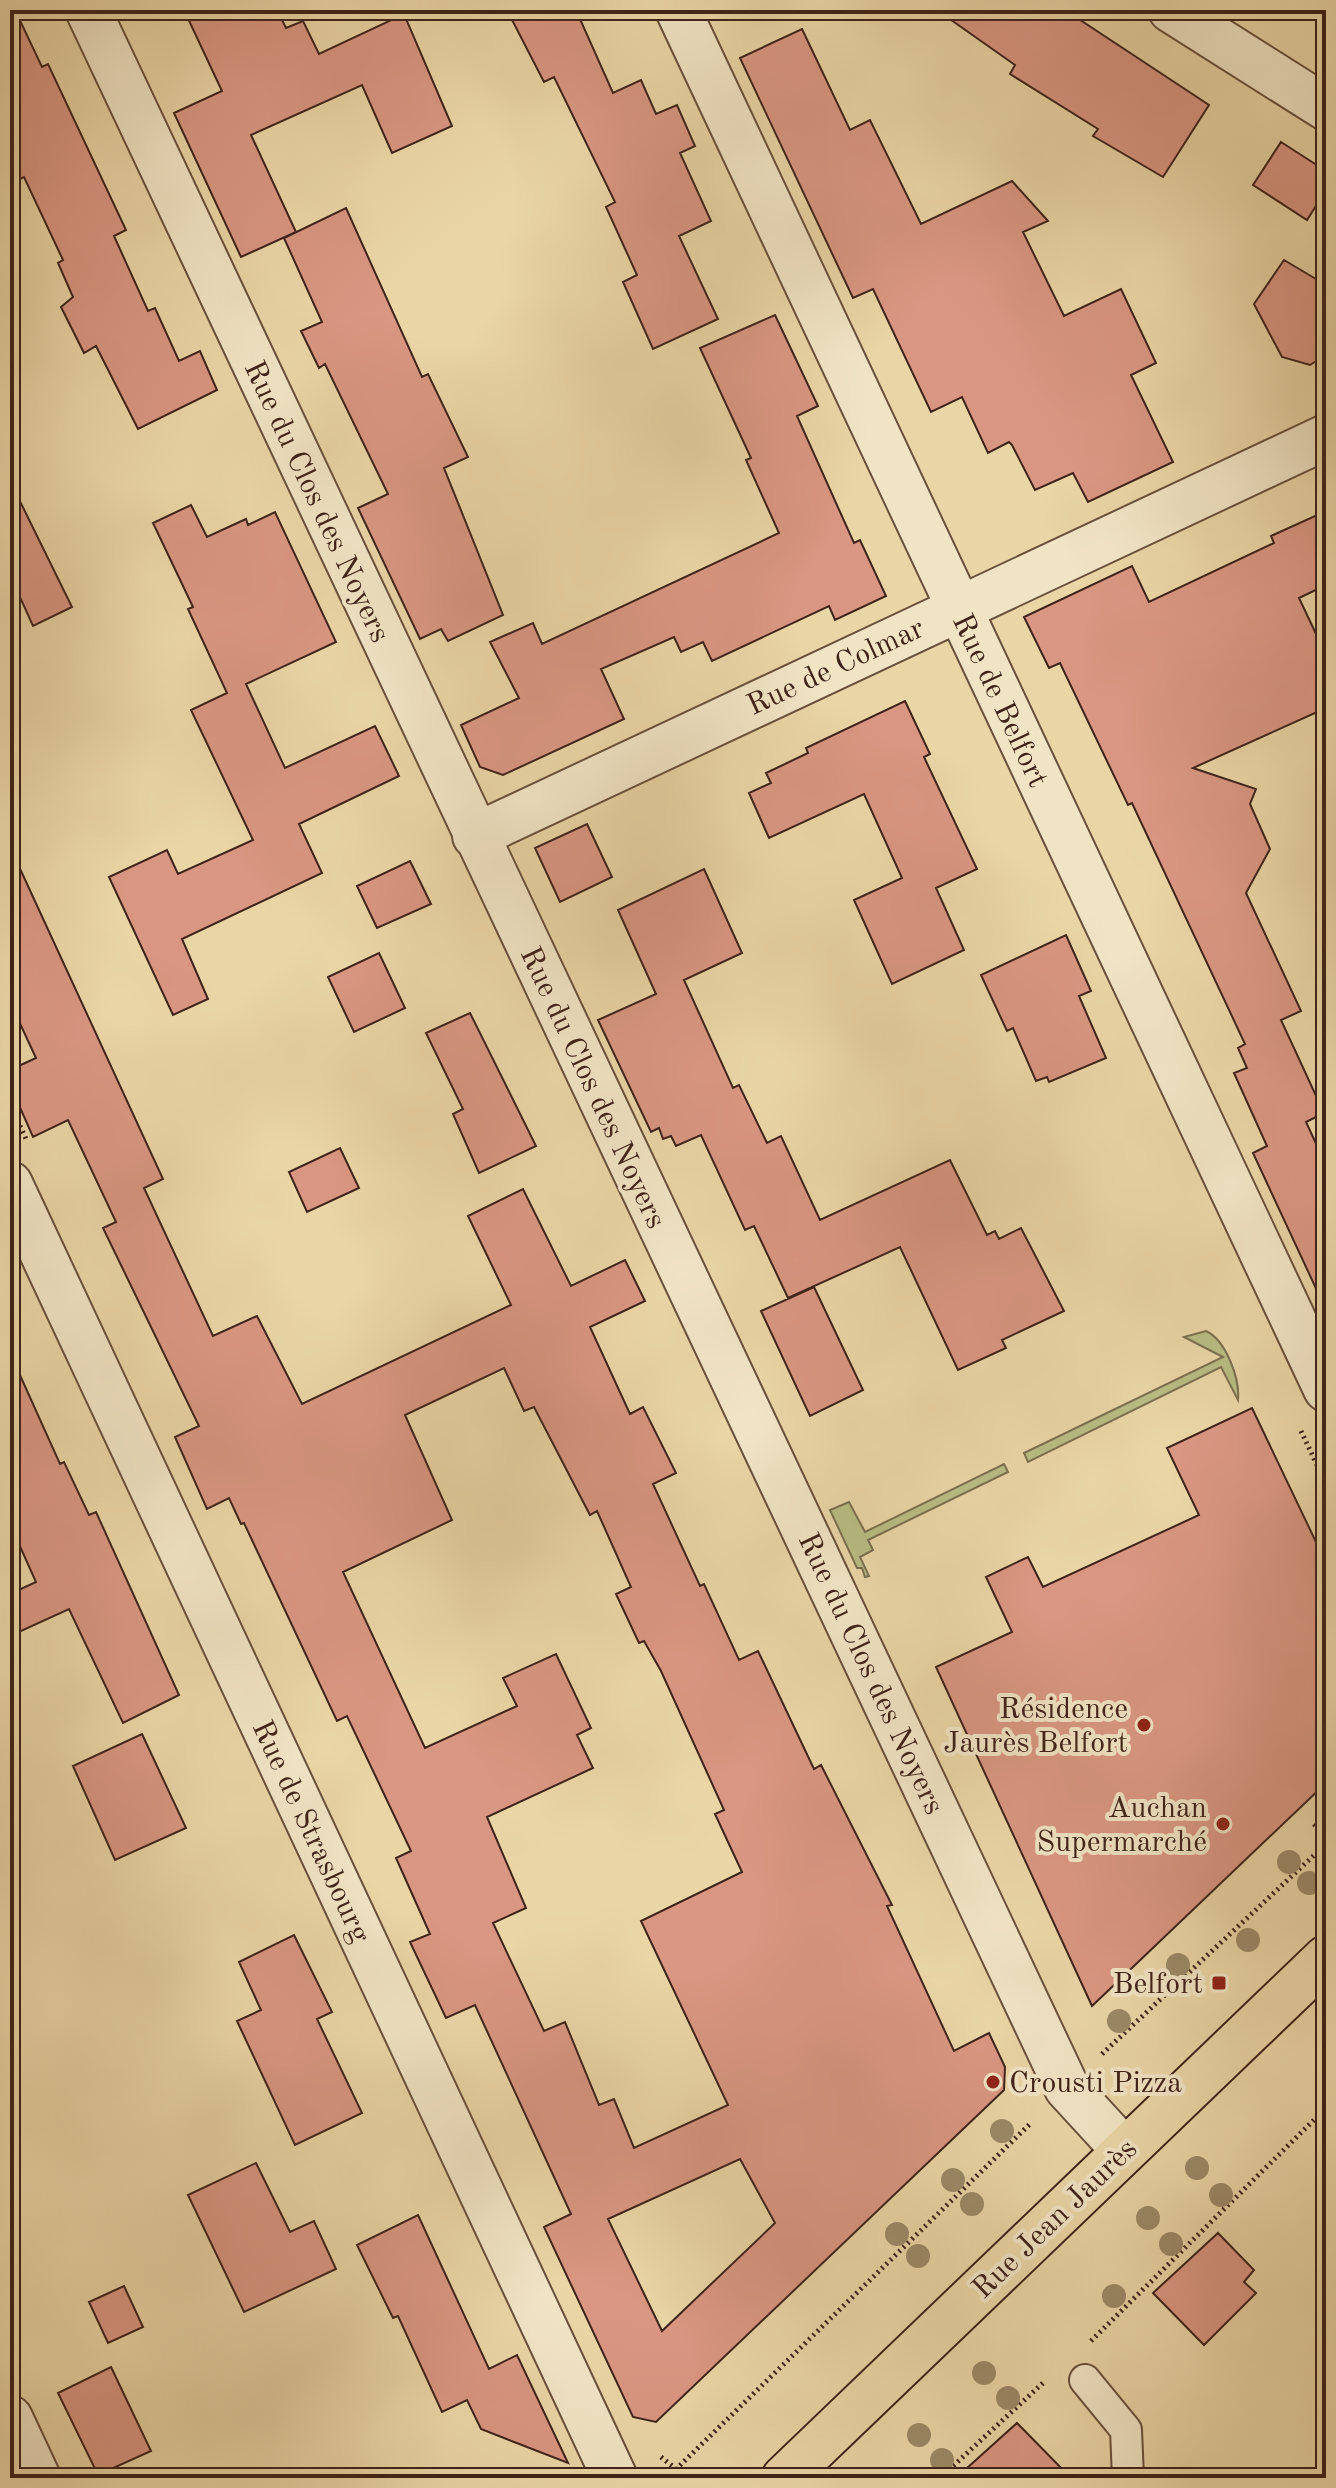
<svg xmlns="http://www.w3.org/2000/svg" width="1336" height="2488" font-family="'Old Standard TT',serif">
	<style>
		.green { fill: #b9bd85; stroke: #7c704f; stroke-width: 2 }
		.building { fill: #d99682; stroke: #3e2319; stroke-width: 2; fill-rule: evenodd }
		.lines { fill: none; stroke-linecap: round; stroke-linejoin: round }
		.lane-casing { stroke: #69503c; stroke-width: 34 }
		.street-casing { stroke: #69503c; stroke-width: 48 }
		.primary-casing { stroke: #3e2319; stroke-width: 48 }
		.path { stroke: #3e2319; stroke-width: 5; stroke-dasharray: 2 4; stroke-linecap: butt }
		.lane { stroke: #f1e4c5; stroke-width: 30 }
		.street { stroke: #f1e4c5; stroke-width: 44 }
		.primary { stroke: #ead5a6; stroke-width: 44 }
		.tree { fill: #9c8967 }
		.poi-dot { fill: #8f2418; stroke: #f1e4c5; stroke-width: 3 }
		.labels { text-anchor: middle; stroke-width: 8; stroke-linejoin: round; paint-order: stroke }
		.street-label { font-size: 30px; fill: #3e2319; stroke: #f1e4c5 }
		.poi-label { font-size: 30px; fill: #3e2319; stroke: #f1e4c5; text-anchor: end }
	</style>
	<rect width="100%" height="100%" fill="#ead5a6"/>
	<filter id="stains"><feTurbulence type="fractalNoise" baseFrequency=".0025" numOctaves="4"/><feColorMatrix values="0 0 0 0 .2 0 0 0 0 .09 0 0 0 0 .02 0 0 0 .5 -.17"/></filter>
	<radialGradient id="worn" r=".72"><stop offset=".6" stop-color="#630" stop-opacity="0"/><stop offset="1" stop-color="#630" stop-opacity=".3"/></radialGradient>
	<path class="green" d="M1206 1331C1226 1340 1240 1379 1238 1400L1221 1367 1028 1462 1024 1453 1223 1357 1184 1337Z
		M1004 1464 1008 1472 868 1540 873 1550 860 1557 869 1576 865 1577 862 1568H857L830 1510 849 1502 865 1532Z"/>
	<path class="building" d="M10 10H15L42 67 48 64 126 230 114 236 148 311 155 308 179 361 200 351 217 390 138 429 96 346 84 353 61 307 73 297 58 263 63 260 24 177 10 184Z
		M184 10H277L286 28 303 21 319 54 404 14 452 126 392 153 362 85 251 135 296 232 241 257 174 113 222 91Z
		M507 10H576L613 93 641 80 656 114 677 105 695 146 680 153 711 221 679 236 718 319 653 349 623 282 637 275 606 207 615 202 554 77 544 82Z
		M937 10H1065L1209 105 1163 177 1093 136 1098 129 1010 74 1015 65Z
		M802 29 850 130 870 120 921 224 1012 181 1048 221 1023 232 1064 316 1121 289 1156 363 1131 375 1173 462 1088 502 1073 473 1035 490 1012 445 1009 442 988 453 962 397 931 412 873 289 853 298 740 58Z
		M1281 142 1326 171V190L1307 220 1253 185Z
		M346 208 422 377 428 374 468 457 444 468 503 615 448 641 441 629 420 639 358 508 388 494 325 364 319 368 301 331 322 322 284 238Z
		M1284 260 1326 285V355L1310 365 1282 357 1254 304Z
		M775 315 818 406 797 416 854 543 860 540 886 596 835 620 829 606 712 661 703 642 681 652 674 637 601 669 624 719 503 775 480 767 461 725 519 698 490 642 533 623 542 644 779 533 746 460 751 458 700 348Z
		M10 481 72 607 33 626 10 575Z
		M191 505 207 537 246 519 248 525 275 512 336 642 246 684 285 768 375 726 399 776 299 824 322 873 182 939 208 999 173 1015 109 877 167 850 178 874 253 840 191 710 227 693 188 609 193 607 153 523Z
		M1326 511V585L1299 598 1326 655V708L1193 768 1256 789 1250 804 1270 849 1246 893 1301 1011 1281 1020 1324 1113 1306 1122 1326 1165V1310L1253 1153 1267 1146 1234 1073 1247 1068 1238 1048 1245 1044 1132 803 1128 805 1060 663 1049 668 1024 617 1132 566 1149 602 1274 543 1271 536Z
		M905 701 930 754 924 757 977 869 936 888 964 950 892 984 854 900 902 878 864 794 769 838 749 793 771 783 766 773 808 753 806 748Z
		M587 824 612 877 560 902 535 848Z
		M10 847 163 1179 144 1188 213 1336 257 1316 302 1404 511 1305 468 1216 523 1189 571 1286 625 1260 645 1301 590 1327 630 1414 643 1407 676 1473 653 1484 700 1586 704 1584 739 1660 758 1651 814 1769 821 1765 892 1905 887 1906 954 2051 989 2033 1005 2067 1004 2090 656 2422 633 2417 544 2227 571 2214 475 2005 446 2018 410 1942 430 1934 396 1858 411 1851 347 1716 337 1721 244 1523 241 1524 229 1498 207 1509 175 1437 199 1426 103 1228 116 1222 68 1120 33 1137 10 1085V1070L36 1058 10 1002ZM504 1368 524 1411 534 1407 590 1515 597 1511 631 1587 616 1594 639 1643 644 1641 661 1671 724 1810 715 1814 742 1872 641 1921 728 2105 634 2148 614 2099 599 2105 565 2022 544 2031 493 1923 526 1908 487 1817 593 1768 577 1735 591 1728 556 1654 503 1678 517 1706 425 1748 343 1572 452 1520 405 1415ZM740 2159 775 2223 662 2331 608 2219Z
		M410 861 431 904 377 928 357 886Z
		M704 869 742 953 684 980 733 1088 739 1085 767 1143 781 1136 820 1220 950 1160 987 1235 995 1231 999 1239 1021 1228 1064 1311 1002 1340 1006 1348 958 1370 900 1247 788 1298 754 1226 745 1230 701 1135 676 1146 671 1136 663 1139 659 1128 651 1132 598 1020 656 994 618 910Z
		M1066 935 1091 991 1079 996 1106 1058 1049 1082 1047 1077 1036 1081 1013 1028 1007 1031 981 975Z
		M379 953 405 1008 354 1032 328 977Z
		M470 1013 536 1146 479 1173 453 1114 463 1109 426 1033Z
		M340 1148 359 1188 307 1212 289 1172Z
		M814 1287 863 1390 810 1416 761 1311Z
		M10 1353 60 1464 64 1462 89 1515 96 1512 179 1695 123 1723 69 1609 10 1636V1594L36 1582 10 1524Z
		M1252 1408 1326 1563V1783L1092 2006 936 1667 1012 1632 986 1577 1028 1557 1043 1587 1199 1515 1167 1448Z
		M142 1734 186 1828 115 1860 73 1766Z
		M294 1935 332 2012 317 2019 362 2113 295 2145 237 2021 261 2010 239 1962Z
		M256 2163 290 2232 314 2221 336 2269 244 2312 188 2195Z
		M418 2215 489 2369 517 2355 568 2463 481 2429 467 2400 442 2412 398 2316 393 2318 357 2245Z
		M1218 2233 1254 2270 1244 2282 1256 2293 1204 2345 1153 2293Z
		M124 2286 143 2327 108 2343 89 2302Z
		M111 2367 151 2451 98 2475 58 2393Z
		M1017 2423 1071 2478H956Z"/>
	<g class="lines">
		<defs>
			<path id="lane" d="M1085 2380 1126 2430 1128 2478"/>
			<path id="street" d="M88 10 1067 2088 1123 2149
				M678 10 1326 1389
				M1171 10 1326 108
				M475 836 1326 437
				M10 1184 615 2478
				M10 2418 38 2478"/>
			<path id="primary" d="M784 2478 1326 1958"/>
		</defs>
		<use href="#lane" class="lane-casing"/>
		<use href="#street" class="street-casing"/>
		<use href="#primary" class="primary-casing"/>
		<path class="path" d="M1111 10 1124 18
			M10 1104 26 1139
			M1301 1431 1326 1484
			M1314 1824 1326 1838
			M1102 2054 1326 1844
			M1091 2341 1326 2108
			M661 2457 676 2469
			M667 2478 1032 2122
			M940 2478 1044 2382"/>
		<use href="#lane" class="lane"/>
		<use href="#street" class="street"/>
		<use href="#primary" class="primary"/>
	</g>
	<g class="tree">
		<circle cx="1289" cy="1862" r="12"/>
		<circle cx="1309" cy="1883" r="12"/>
		<circle cx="1248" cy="1940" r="12"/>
		<circle cx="1178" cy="1965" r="12"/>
		<circle cx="1119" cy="2021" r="12"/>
		<circle cx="1002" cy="2131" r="12"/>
		<circle cx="1197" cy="2168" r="12"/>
		<circle cx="953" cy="2180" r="12"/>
		<circle cx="1221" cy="2195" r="12"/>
		<circle cx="972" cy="2204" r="12"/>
		<circle cx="1148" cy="2218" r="12"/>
		<circle cx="897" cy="2234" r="12"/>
		<circle cx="1171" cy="2244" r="12"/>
		<circle cx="918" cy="2256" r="12"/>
		<circle cx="1114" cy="2296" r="12"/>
		<circle cx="984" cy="2373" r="12"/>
		<circle cx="1008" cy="2398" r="12"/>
		<circle cx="919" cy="2435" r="12"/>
		<circle cx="942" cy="2460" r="12"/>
	</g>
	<g class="poi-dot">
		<circle cx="1144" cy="1725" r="8"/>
		<circle cx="1223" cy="1824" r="8"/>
		<rect x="1211" y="1975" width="16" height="16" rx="4"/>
		<circle cx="993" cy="2082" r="8"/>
	</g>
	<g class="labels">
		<g class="street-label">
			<text transform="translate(318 501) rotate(65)" y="10">Rue du Clos des Noyers</text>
			<text transform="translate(835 666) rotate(-25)" y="10">Rue de Colmar</text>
			<text transform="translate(1001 700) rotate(65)" y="10">Rue de Belfort</text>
			<text transform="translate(594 1087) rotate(65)" y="10">Rue du Clos des Noyers</text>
			<text transform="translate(872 1673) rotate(65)" y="10">Rue du Clos des Noyers</text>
			<text transform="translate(312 1831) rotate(65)" y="10">Rue de Strasbourg</text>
			<text transform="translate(1054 2218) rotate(-44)" y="10">Rue Jean Jaurès</text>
		</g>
		<g class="poi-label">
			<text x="1128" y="1718">Résidence<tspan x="1128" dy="34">Jaurès Belfort</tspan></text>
			<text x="1207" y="1817">Auchan<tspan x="1207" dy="34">Supermarché</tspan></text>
			<text x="1203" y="1993">Belfort</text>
			<text x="1009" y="2092" text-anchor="start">Crousti Pizza</text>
		</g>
	</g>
	<rect width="1336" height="2488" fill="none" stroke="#ead5a6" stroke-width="40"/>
	<rect x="12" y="12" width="1312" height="2464" fill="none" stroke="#3e2319" stroke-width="4"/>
	<rect x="20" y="20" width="1296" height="2448" fill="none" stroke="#3e2319" stroke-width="2"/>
	<rect width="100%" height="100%" filter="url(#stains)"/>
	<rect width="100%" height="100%" fill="url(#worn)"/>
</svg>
